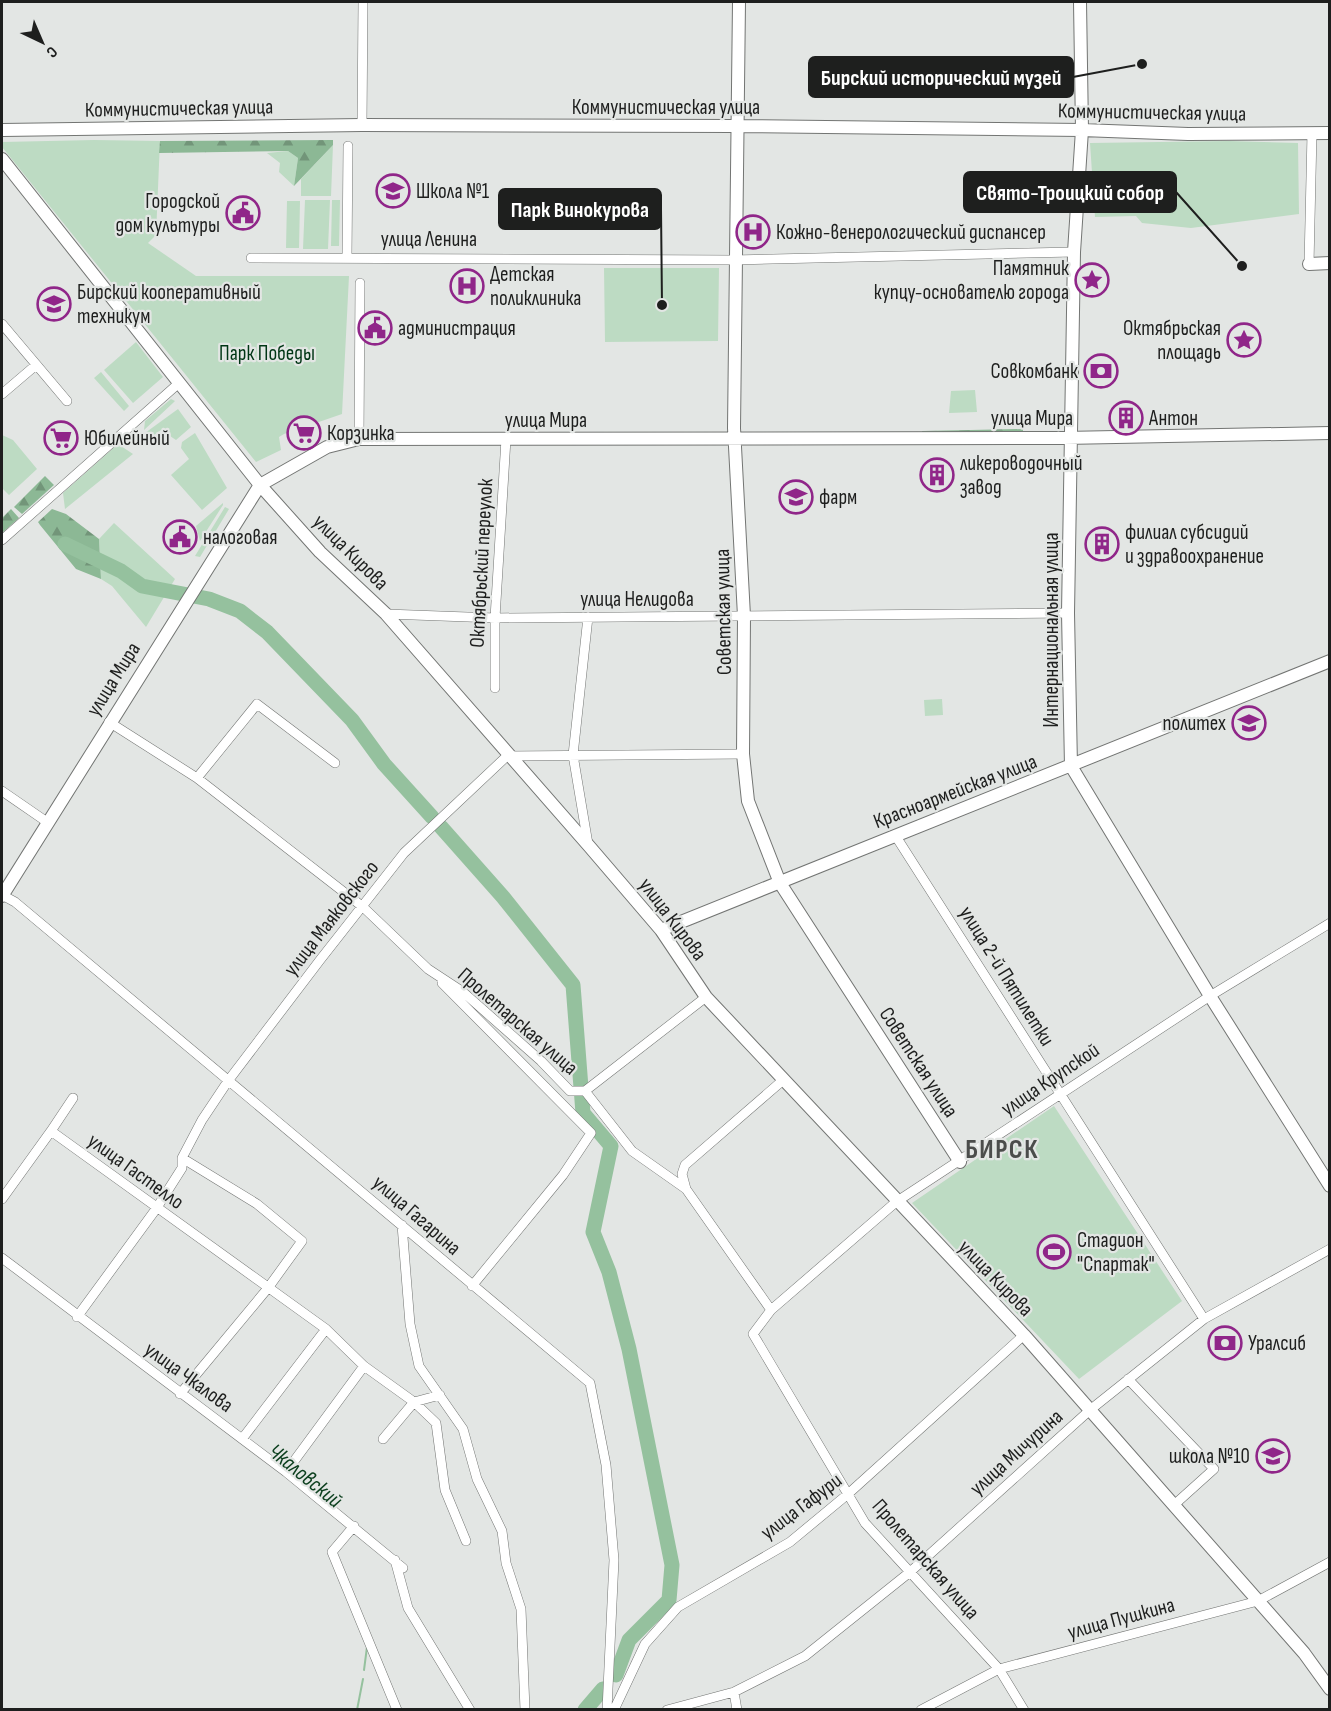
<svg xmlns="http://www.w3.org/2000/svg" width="1331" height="1711" font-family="'Sofia Sans Condensed',sans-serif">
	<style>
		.green { fill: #bddbc3 }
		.forest { fill: url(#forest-firs) }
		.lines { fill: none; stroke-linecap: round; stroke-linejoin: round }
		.stream { stroke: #95c19e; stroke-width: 2 }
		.river { stroke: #95c19e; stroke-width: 15 }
		.street-casing { stroke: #737573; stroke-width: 10 }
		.secondary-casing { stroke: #737573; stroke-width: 14 }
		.street { stroke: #fff; stroke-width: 9 }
		.secondary { stroke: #fff; stroke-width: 12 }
		.labels { text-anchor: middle; stroke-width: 4.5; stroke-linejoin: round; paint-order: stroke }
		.street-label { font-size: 21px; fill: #1e1f1e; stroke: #e3e6e4 }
		.poi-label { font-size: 21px; fill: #1e1f1e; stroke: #e3e6e4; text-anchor: start }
		.park-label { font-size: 21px; fill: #003615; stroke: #e3e6e4 }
		.water-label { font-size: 22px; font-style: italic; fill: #0d401f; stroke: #e3e6e4 }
		.district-label { font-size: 27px; font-weight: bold; letter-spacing: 1.5px; fill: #4b4d4b; stroke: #e3e6e4 }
		.leader { fill: none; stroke: #1e1f1e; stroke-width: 2 }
		.callout-dot { fill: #1e1f1e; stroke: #e3e6e4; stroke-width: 2 }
		.callout { fill: #1e1f1e; stroke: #1e1f1e; stroke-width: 2 }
		.callout-label { font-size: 22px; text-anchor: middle; font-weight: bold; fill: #fff }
	</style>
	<defs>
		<pattern id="forest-firs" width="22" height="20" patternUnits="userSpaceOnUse" patternTransform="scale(1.5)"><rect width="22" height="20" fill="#8cb895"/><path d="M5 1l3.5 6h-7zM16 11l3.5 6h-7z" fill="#729579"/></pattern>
	</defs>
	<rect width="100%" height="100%" fill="#e3e6e4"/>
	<path class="green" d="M94 140 160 141 156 235 148 243 196 276H349L342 414 284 434 279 437 281 450 256 462 2 147V142Z
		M1229 141 1298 143 1299 214 1191 228 1142 223 1136 216 1095 217 1090 143Z
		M333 145 331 196H301V179Z
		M288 151 298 158 294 186 279 172 280 163 267 153Z
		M305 200H330L328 249H303Z
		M332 200H340L339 246H331Z
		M287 201H300L299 248H286Z
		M604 268H719L718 341 605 342Z
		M136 342 163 377 133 403 104 370Z
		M101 372 129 406 124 411 94 378Z
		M975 390 977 412 949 413 951 391Z
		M171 399 175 401 173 403 144 430 145 421Z
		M178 409 191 427 176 440 161 430 139 446 134 441Z
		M195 433 227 488 202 510 171 475 189 459 181 448 182 442Z
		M2 435 13 440 37 469 9 495 2 488Z
		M118 444 133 454 65 509 63 493Z
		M223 503V505L200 541 196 526Z
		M225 507 229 509 200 557 195 556Z
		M114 523 175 579 146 627 112 586 101 579 99 539Z
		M942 699 943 715 925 716 924 700Z
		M1054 1106 1182 1301 1079 1379 912 1203Z"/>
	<path class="forest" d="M333 140V145L294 186 298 158 288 151 159 153 160 141Z
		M1023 429V433L923 435 922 431Z
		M45 476 54 485 22 514 14 507Z
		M11 509 19 518 2 533V518Z
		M52 509 66 514 99 539 101 579 76 569 40 525 38 522Z"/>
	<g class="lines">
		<path class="stream" d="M364 1670 367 1647
			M357 1710 363 1679"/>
		<path class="river" d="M65 544 121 571 142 586 209 599 240 611 267 632 352 720 384 764 432 817
			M441 827 503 897 573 985 583 1113 611 1146 593 1232 609 1272 629 1349 672 1565 669 1600 629 1640 616 1675
			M585 1710 603 1689"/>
		<defs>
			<path id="street" d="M362 125 363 2
				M251 258 734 260 1074 252
				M347 258 348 146
				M1309 264 1312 133
				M2 324 67 401
				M2 394 36 365
				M359 439 360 283
				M2 540 179 383
				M386 614 495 618 1068 613
				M495 688V618L506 439
				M109 722 197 778 363 907 428 969 463 992 541 1061 570 1091H585L632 1151 686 1189 771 1310
				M197 778 257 704 335 763
				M2 791 47 822
				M895 835 1204 1319
				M588 844 573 755 588 617
				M2 895 15 902 590 1383 606 1465 614 1560 607 1710
				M442 983 591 1133 563 1175 472 1286
				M585 1091 706 997
				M51 1131 73 1098
				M686 1189 682 1174 685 1165 782 1081
				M2 1199 51 1131 326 1329 364 1366 414 1402 440 1395
				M402 1225 410 1324 419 1366 463 1429 477 1479 502 1531 506 1563 521 1609 525 1710
				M2 1258 286 1472 403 1568
				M77 1317 156 1209 182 1168V1158L202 1120 228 1081 320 960 404 853 507 756 743 754
				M1128 1379 1214 1469 1174 1505
				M180 1394 268 1288 302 1241 257 1204 182 1158
				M242 1439 326 1329
				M383 1439 414 1402 436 1423 445 1490 466 1541
				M286 1472 364 1366
				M354 1526 332 1552 397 1710
				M395 1560 408 1608 470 1710
				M734 1692 737 1710
				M614 1710 645 1644 678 1607 790 1542 848 1494 1024 1335
				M667 1710 734 1692 805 1656 910 1572 1090 1410 1204 1319 1330 1249
				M921 1710 999 1669 1258 1601 1330 1562
				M1024 1710 999 1669 865 1523 753 1334 771 1310 896 1202 1210 996 1330 923"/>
			<path id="secondary" d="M739 2 734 428 744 616 743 754 748 801 780 883 960 1162
				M1080 2 1082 130 1074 252 1068 613 1071 766 1210 996 1330 1186
				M2 130 362 125 738 126 1082 130 1188 134 1330 133
				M2 159 260 485 320 552 386 614 589 846 661 930 706 997 1024 1335 1304 1653 1330 1689
				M1309 264 1330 263
				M2 896 260 485 327 447 359 439 1064 438 1330 433
				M661 930 1330 661"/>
		</defs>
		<use href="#street" class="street-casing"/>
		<use href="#secondary" class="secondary-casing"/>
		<use href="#street" class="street"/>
		<use href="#secondary" class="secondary"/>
	</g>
	<defs>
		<symbol id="school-ring" viewBox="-11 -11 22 22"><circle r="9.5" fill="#e3e6e4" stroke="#902689" stroke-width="1.5"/><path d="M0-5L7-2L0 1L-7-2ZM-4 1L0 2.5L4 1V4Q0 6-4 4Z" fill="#902689"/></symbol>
		<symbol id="civic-ring" viewBox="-11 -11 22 22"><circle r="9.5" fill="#e3e6e4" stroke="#902689" stroke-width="1.5"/><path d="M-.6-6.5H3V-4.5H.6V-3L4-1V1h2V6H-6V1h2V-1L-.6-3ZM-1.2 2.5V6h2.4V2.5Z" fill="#902689"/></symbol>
		<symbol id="hospital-ring" viewBox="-11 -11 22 22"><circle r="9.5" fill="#e3e6e4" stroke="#902689" stroke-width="1.5"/><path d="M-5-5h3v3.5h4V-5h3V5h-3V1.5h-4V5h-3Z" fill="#902689"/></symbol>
		<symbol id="sight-ring" viewBox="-11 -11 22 22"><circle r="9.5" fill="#e3e6e4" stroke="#902689" stroke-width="1.5"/><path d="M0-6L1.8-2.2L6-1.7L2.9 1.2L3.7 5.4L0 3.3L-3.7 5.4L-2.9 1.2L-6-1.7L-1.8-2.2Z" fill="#902689"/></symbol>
		<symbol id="university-ring" viewBox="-11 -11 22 22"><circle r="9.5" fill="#e3e6e4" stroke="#902689" stroke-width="1.5"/><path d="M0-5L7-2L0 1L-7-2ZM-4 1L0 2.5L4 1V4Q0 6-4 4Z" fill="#902689"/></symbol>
		<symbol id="bank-ring" viewBox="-11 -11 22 22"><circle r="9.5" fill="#e3e6e4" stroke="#902689" stroke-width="1.5"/><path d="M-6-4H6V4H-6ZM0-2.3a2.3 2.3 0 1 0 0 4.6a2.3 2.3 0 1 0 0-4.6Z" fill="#902689"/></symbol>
		<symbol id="building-ring" viewBox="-11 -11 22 22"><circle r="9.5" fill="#e3e6e4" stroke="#902689" stroke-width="1.5"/><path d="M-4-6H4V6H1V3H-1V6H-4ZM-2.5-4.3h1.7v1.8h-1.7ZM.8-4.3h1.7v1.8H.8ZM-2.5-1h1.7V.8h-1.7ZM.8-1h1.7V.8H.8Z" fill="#902689"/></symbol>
		<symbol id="supermarket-ring" viewBox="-11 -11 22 22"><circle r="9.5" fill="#e3e6e4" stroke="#902689" stroke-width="1.5"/><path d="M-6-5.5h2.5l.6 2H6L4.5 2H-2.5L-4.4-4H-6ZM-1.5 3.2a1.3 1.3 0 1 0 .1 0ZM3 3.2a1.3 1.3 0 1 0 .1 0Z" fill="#902689"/></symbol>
		<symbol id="stadium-ring" viewBox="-11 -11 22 22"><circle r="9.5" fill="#e3e6e4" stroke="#902689" stroke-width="1.5"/><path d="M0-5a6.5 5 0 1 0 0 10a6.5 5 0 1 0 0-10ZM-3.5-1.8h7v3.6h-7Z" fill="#902689"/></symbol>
	</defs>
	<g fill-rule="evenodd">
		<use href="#school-ring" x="374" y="172" width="38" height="38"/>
		<use href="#civic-ring" x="224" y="194" width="38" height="38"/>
		<use href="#hospital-ring" x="734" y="213" width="38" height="38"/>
		<use href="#sight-ring" x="1073" y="261" width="38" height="38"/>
		<use href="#hospital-ring" x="448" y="267" width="38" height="38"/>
		<use href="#university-ring" x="35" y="285" width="38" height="38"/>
		<use href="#civic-ring" x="356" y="309" width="38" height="38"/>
		<use href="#sight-ring" x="1225" y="321" width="38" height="38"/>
		<use href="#bank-ring" x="1082" y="352" width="38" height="38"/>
		<use href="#building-ring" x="1107" y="399" width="38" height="38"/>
		<use href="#supermarket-ring" x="285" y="414" width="38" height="38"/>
		<use href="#supermarket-ring" x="42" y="419" width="38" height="38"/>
		<use href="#building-ring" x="918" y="456" width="38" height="38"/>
		<use href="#university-ring" x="777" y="478" width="38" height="38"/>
		<use href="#civic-ring" x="161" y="518" width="38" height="38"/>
		<use href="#building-ring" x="1083" y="525" width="38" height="38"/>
		<use href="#university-ring" x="1230" y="704" width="38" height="38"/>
		<use href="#stadium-ring" x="1035" y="1233" width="38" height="38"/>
		<use href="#bank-ring" x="1206" y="1324" width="38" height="38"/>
		<use href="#school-ring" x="1254" y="1437" width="38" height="38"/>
	</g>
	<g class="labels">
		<g class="street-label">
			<text x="666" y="114">Коммунистическая улица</text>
			<text transform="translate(179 108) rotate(-1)" y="7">Коммунистическая улица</text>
			<text transform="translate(1152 112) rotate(1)" y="7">Коммунистическая улица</text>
			<text x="429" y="246">улица Ленина</text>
			<text x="1032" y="425">улица Мира</text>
			<text x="546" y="427">улица Мира</text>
			<text transform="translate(351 552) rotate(45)" y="7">улица Кирова</text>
			<text transform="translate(481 563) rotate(-87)" y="7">Октябрьский переулок</text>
			<text x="637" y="606">улица Нелидова</text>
			<text transform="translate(723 612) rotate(-91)" y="7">Советская улица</text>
			<text transform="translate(1051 630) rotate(-90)" y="7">Интернациональная улица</text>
			<text transform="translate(113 679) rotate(-58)" y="7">улица Мира</text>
			<text transform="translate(955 791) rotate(-21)" y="7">Красноармейская улица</text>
			<text transform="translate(331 918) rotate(-52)" y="7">улица Маяковского</text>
			<text transform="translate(673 919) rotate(53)" y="7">улица Кирова</text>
			<text transform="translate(1007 976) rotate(58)" y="7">улица 2-й Пятилетки</text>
			<text transform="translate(518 1021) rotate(41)" y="7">Пролетарская улица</text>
			<text transform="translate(919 1062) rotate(57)" y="7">Советская улица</text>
			<text transform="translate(1050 1079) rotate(-34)" y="7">улица Крупской</text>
			<text transform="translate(136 1171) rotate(36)" y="7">улица Гастелло</text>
			<text transform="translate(417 1215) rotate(41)" y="7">улица Гагарина</text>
			<text transform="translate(996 1278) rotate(46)" y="7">улица Кирова</text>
			<text transform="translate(189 1377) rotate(36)" y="7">улица Чкалова</text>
			<text transform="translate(1016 1452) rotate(-42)" y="7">улица Мичурина</text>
			<text transform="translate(801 1506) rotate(-37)" y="7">улица Гафури</text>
			<text transform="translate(926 1559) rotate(49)" y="7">Пролетарская улица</text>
			<text transform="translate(1121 1618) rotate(-15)" y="7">улица Пушкина</text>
		</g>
		<g class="poi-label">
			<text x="416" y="198">Школа №1</text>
			<text x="220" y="208" text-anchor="end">Городской<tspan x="220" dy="24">дом культуры</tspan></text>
			<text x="776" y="239">Кожно-венерологический диспансер</text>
			<text x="1069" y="275" text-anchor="end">Памятник<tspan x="1069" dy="24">купцу-основателю города</tspan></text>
			<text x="490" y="281">Детская<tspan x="490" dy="24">поликлиника</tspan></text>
			<text x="77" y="299">Бирский кооперативный<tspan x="77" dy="24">техникум</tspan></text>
			<text x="398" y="335">администрация</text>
			<text x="1221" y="335" text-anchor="end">Октябрьская<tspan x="1221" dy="24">площадь</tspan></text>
			<text x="1078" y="378" text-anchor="end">Совкомбанк</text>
			<text x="1149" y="425">Антон</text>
			<text x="327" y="440">Корзинка</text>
			<text x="84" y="445">Юбилейный</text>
			<text x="960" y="470">ликероводочный<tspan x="960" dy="24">завод</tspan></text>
			<text x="819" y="504">фарм</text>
			<text x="1125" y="539">филиал субсидий<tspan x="1125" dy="24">и здравоохранение</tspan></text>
			<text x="203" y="544">налоговая</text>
			<text x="1226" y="730" text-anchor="end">политех</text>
			<text x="1077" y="1247">Стадион<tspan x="1077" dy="24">"Спартак"</tspan></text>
			<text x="1248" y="1350">Уралсиб</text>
			<text x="1250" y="1463" text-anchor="end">школа №10</text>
		</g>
		<g class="park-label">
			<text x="267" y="360">Парк Победы</text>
		</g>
		<g class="water-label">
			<text transform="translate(306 1475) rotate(39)" y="8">Чкаловский</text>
		</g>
		<g class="district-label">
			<text x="1002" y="1158">БИРСК</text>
		</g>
	</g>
	<path class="leader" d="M1142 64L1073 77M1242 266L1176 192M662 305L661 209"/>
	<g class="callout-dot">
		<circle cx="1142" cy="64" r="6"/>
		<circle cx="1242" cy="266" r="6"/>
		<circle cx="662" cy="305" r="6"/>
	</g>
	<g class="callout">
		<rect x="809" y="57" width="264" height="40" rx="6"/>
		<rect x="964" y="172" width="212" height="40" rx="6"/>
		<rect x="499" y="189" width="162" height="40" rx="6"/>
	</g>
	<g class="callout-label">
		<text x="941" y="85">Бирский исторический музей</text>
		<text x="1070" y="200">Свято-Троицкий собор</text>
		<text x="580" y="217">Парк Винокурова</text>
	</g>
	<rect width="1331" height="1711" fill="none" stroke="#1e1f1e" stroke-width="6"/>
	<g transform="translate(42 42) rotate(136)" stroke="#e3e6e4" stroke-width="4.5" paint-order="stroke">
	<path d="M0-4.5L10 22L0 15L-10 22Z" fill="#1e1f1e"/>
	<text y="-9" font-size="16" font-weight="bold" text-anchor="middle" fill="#1e1f1e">С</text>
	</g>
</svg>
